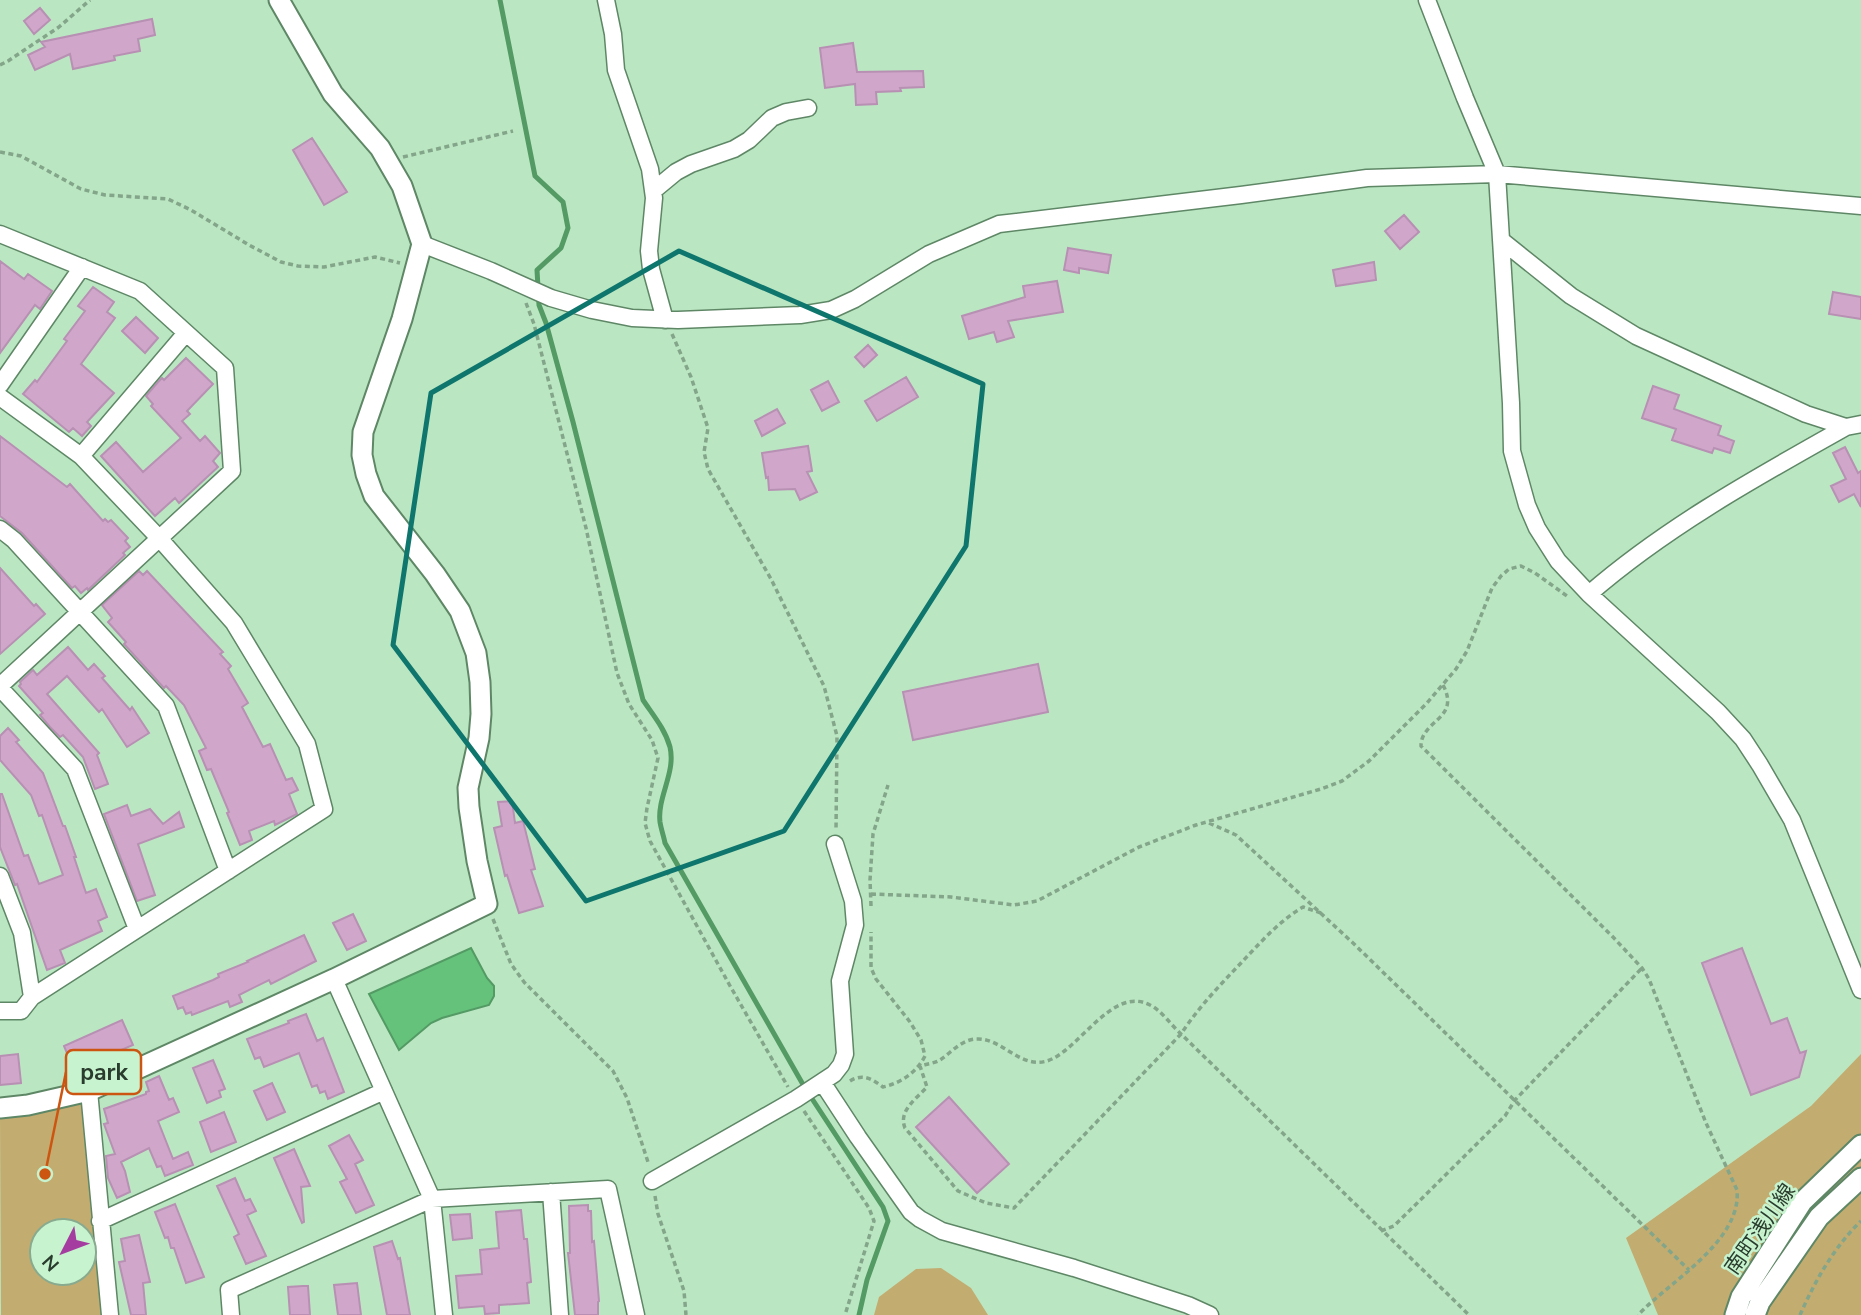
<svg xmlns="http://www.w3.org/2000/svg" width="1861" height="1315" font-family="'Nunito Sans','Noto Sans JP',sans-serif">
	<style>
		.green { fill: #c3ac70; fill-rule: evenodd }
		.water { fill: #64c27b; stroke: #539a64; stroke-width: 2 }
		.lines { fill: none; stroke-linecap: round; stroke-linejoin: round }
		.stream { stroke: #539a64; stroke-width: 5 }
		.building { fill: #d0a7cb; stroke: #b790b3; stroke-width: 2 }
		.minor-casing { stroke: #5e8766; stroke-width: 19 }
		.tertiary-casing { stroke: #5e8766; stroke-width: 23 }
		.path { stroke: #83a589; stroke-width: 3.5; stroke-dasharray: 5 3.5; stroke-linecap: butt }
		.minor { stroke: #fff; stroke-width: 16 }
		.tertiary { stroke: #fff; stroke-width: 19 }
		.marked { fill: none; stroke: #0f766e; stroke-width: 5; stroke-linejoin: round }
		.labels { text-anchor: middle; stroke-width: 5; stroke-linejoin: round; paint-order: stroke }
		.street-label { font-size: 21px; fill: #2a3c2d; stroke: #c7f4cf }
		.leader { fill: none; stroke: #c51; stroke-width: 2.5 }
		.callout-dot { fill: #c51; stroke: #c7f4cf; stroke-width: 2.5 }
		.callout { fill: #c7f4cf; stroke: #c51; stroke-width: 2.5 }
		.callout-label { font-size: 23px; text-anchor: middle; font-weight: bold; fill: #2a3c2d }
	</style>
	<rect width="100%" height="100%" fill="#bbe6c2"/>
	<path class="green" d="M1861 1054V1315H1658L1626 1238 1811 1106Z
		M83 1098 104 1315H1L0 1117ZM42 1231H84V1273H42Z
		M941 1268 971 1288 988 1315H874L879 1297 916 1269Z"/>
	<path class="water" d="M471 948 487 978 494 986V996L489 1005 442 1018 431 1023 399 1050 369 994Z"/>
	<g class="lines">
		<path class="stream" d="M500 0 535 176 563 202 568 228 561 248 537 270 539 305 546 323 573 422 643 700C653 715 665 729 670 747 676 773 657 797 660 822 661 829 664 837 665 843L805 1088 883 1207 888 1221 867 1280 859 1315"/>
	</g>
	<path class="building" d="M40 8 50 20 34 34 24 21Z
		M152 19 155 35 138 39 140 51 114 56 115 60 73 69 70 54 35 70 28 55 45 47 41 42Z
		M853 43 857 72 923 71 924 87 900 88 901 91 876 92 877 104 856 105 855 84 825 88 820 48Z
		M312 138 347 192 324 205 293 150Z
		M1404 215 1419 232 1400 249 1385 231Z
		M1068 248 1111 255 1108 273 1079 268V273L1064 270Z
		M0 261 24 279 28 274 52 291 40 309 35 305 0 353Z
		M1374 262 1376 280 1336 286 1333 270Z
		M1057 281 1063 312 1008 321 1014 337 997 342 994 332 969 339 962 316 1025 297 1023 286Z
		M93 287 114 302 107 312 115 318 81 364 114 393 87 422 91 426 82 436 73 428 69 432 23 394 35 380 37 382 67 341 64 339 85 311 78 306Z
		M1833 292 1861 297V319L1829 314Z
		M136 317 158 338 145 353 122 331Z
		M868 345 877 355 864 367 855 357Z
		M186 358 213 384 187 411 190 414 182 421 200 441 205 436 220 453 213 461 218 467 179 503 175 498 155 516 101 456 116 442 143 472 181 438 151 406 153 404 146 396 158 382 162 378 164 380Z
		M906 377 918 397 877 421 865 401Z
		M828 381 839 402 822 411 811 390Z
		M1653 386 1679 395 1674 409 1721 426 1718 435 1734 441 1730 453 1714 448 1712 453 1672 440 1676 429 1642 418Z
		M777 409 785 423 762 436 755 421Z
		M0 436 67 487 70 484 103 521 105 519 108 522 111 520 128 538 125 541 130 547 123 553 125 555 88 590 87 588 81 593 75 586 72 588 22 533 0 516Z
		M808 446 812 471 807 472 817 492 800 500 795 489 769 490 768 477 766 478 762 453Z
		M1845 447 1858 473 1861 471V507L1854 494 1839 502 1831 486 1846 479 1833 453Z
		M0 568 34 606 36 604 45 614 0 654Z
		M139 571 143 575 147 571 223 652 220 654 231 666 228 669 248 703 242 707 263 747 270 744 286 780 292 778 298 790 289 794 297 814 275 825 274 821 249 831 252 840 240 845 227 813 229 812 211 769 207 770 199 751 206 748 184 705 166 686 164 688 124 644 126 642 108 622 112 618 102 605Z
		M68 647 88 670 94 664 105 676 102 678 130 710 132 707 149 733 127 747 102 709 99 712 67 676 47 694 99 753 97 755 108 784 95 789 83 757 63 735 60 737 50 727 40 715 43 713 19 686 21 684 20 682 33 670 37 675Z
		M1038 664 1048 712 913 740 903 692Z
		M8 728 19 740 16 742 43 773 63 826H65L76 857H74L86 893 96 889 107 917 98 921 102 931 60 950 65 963 47 970 17 884 15 885 0 847V794H2L24 856 28 855 39 884 63 875 42 815 39 816 31 795 0 760V736Z
		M512 801 515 823 523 821 535 869 531 870 543 906 519 913 507 875 505 876 494 828 502 826 498 802Z
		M127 805 131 816 150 809 163 824 179 812 184 827 138 844 155 895 137 901 104 814Z
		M353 914 366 941 347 950 333 923Z
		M304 935 316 961 271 984 269 980 239 995 242 1002 230 1007 228 1001 192 1015 191 1012 186 1014 183 1007 178 1009 173 996 213 980 219 977 218 974 248 962 247 961Z
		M1742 948 1771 1024 1787 1018 1800 1053 1806 1051 1799 1077 1751 1095 1702 963Z
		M306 1014 317 1041 323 1038 344 1092 328 1099 325 1091 320 1093 317 1085 312 1087 299 1053 264 1067 260 1057 255 1059 247 1039 289 1023 288 1021Z
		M122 1020 133 1045 74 1070 64 1046Z
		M18 1054 21 1083 0 1085V1056Z
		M213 1060 225 1089 219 1091 221 1097 207 1103 193 1068Z
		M159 1076 169 1100 173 1098 179 1112 158 1121 173 1159 188 1152 193 1165 165 1176 161 1166 157 1167 149 1148 121 1162 125 1171 130 1192 117 1198 108 1178 106 1156 115 1154 104 1124 108 1123 104 1109 146 1094V1092L149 1091 146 1082Z
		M272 1083 285 1112 267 1120 254 1091Z
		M949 1097 1009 1164 977 1193 916 1127Z
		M224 1112 236 1142 211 1152 200 1122Z
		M349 1135 363 1160 355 1164 374 1205 356 1213 340 1182 347 1179 329 1146Z
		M294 1149 310 1186 301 1187 304 1222 302 1223 274 1158Z
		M235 1178 245 1201 250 1199 256 1211 247 1215 266 1256 246 1264 234 1237 239 1234 217 1186Z
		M175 1204 204 1277 186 1283 174 1248H171L168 1237 165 1238 155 1212Z
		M588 1205V1211H591L592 1242 594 1241 599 1301 598 1302V1315H575L568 1253H570L569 1206Z
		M521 1210 524 1239H527L531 1282 527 1283 529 1303 499 1305V1313L485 1314 484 1306 459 1308 456 1276 482 1274 480 1250 499 1248 496 1212Z
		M470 1214 472 1238 453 1240 450 1215Z
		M139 1235 150 1282 143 1283 146 1315H131L119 1262 125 1261 121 1239Z
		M392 1241 398 1259 400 1258 410 1315H387L374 1247Z
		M357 1283 361 1315H338L334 1285Z
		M303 1286H308L310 1315H290L288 1287Z"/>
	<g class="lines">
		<defs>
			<path id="minor" d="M606 0 613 34 616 70 650 169 654 198 649 251 651 269 665 320
				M1427 0 1465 98 1497 174 1511 403 1512 451 1527 505 1537 528 1558 561 1589 594 1718 712 1743 739 1760 765 1792 820 1861 990
				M653 191 676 172 691 164 734 149 749 140 772 118 786 112 808 108
				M0 234 140 291 225 368 232 471 0 686
				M1501 240 1571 296 1636 336 1806 414 1846 427 1861 424
				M422 244 491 271 551 298 592 310 632 318 678 320 800 315 831 310 855 299 929 254 999 224 1241 195 1367 178 1497 174 1861 206
				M0 385 82 267
				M0 397 81 456 159 538 234 623 307 744 324 809 32 997 21 1011H0
				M81 456 186 333
				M0 529 14 540 166 706 228 871
				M1589 594C1666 527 1757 477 1846 427
				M0 688 75 769 137 929
				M0 876 22 933 32 997
				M334 979 432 1199 444 1315
				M822 1082 858 1137 911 1212 920 1219 942 1231 1074 1268 1188 1305 1210 1315
				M89 1091 110 1315
				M652 1181 796 1099 834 1074 841 1065 845 1054 840 981 855 925 853 901 835 844
				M551 1192 560 1315
				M100 1221 384 1091
				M231 1315 229 1290 432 1199 608 1189 636 1315"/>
			<path id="tertiary" d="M0 1108 28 1105 89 1091 334 979 487 904 477 861 469 807 468 788 479 738 481 714 480 682 476 653 460 611 435 574 374 496 366 474 362 455 363 432 402 319 422 244 402 186 380 148 333 94 279 0
				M1735 1315 1741 1297 1802 1202 1861 1145
				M1755 1315 1760 1302 1819 1217 1861 1178"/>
		</defs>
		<use href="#minor" class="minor-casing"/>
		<use href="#tertiary" class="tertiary-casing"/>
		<path class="path" d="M0 65 8 61 59 27 90 0
			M0 152 21 156 81 189 105 195 168 199 191 210 249 245 281 262 298 266 324 267 375 257 400 263
			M403 157 513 131
			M526 303 534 324 586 528 617 673 629 704 652 740 658 758 647 808 645 823 650 841 729 984 788 1087
			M672 334 691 377 708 428 704 452 708 469 771 579 824 686 837 736 836 831
			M1443 685C1461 719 1421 720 1421 746L1612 936 1642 968 1649 979 1706 1123 1737 1190C1742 1241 1669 1282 1638 1315
			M1209 823 1236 835 1353 943 1689 1270
			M871 894 951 897 1014 905 1037 901 1139 847 1196 825 1321 789 1342 781 1369 761 1427 703 1456 669 1467 651 1492 588 1501 576 1509 569 1521 566 1535 573 1567 596
			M871 906 870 880 873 834 888 785
			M1321 913 1303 907C1279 921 1260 943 1241 963 1220 985 1198 1008 1181 1034L1014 1208 986 1203 958 1191 905 1128C898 1111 916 1099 927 1087L920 1066C927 1064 935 1063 940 1060 952 1052 962 1039 977 1039 1002 1038 1020 1069 1047 1061 1079 1051 1112 985 1150 1005 1161 1010 1171 1025 1181 1034L1469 1315
			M493 919 511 964 524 982 613 1071 627 1098 649 1165
			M850 1081C863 1073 872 1079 883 1087 901 1083 917 1072 925 1056L921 1040 910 1022 876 979 871 968V932
			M804 1111 869 1208 874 1221 845 1315
			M655 1196 658 1214 684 1291 686 1315
			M1381 1231 1394 1226 1505 1116 1515 1100 1642 968
			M1800 1315C1815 1281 1834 1247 1861 1221"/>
		<use href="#minor" class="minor"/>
		<use href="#tertiary" class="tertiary"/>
	</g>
	<path class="marked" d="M679 251 983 384 966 546 784 831 586 901 393 645 431 393Z"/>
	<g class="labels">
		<g class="street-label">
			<text transform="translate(1760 1229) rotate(-55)" y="7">南町浅川線</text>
		</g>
	</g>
	<path class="leader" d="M45 1174L66 1072"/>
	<circle class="callout-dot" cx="45" cy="1174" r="7"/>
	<rect class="callout" x="66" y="1050" width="75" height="44" rx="7"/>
	<g class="callout-label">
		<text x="104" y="1080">park</text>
	</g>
	<g transform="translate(63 1252) rotate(228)"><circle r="33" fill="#c7f4cf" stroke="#88aa8e" stroke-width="2"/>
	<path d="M0-5L12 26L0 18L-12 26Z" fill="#a53da0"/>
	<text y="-10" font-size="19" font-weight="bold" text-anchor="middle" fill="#2a3c2d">N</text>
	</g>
</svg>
